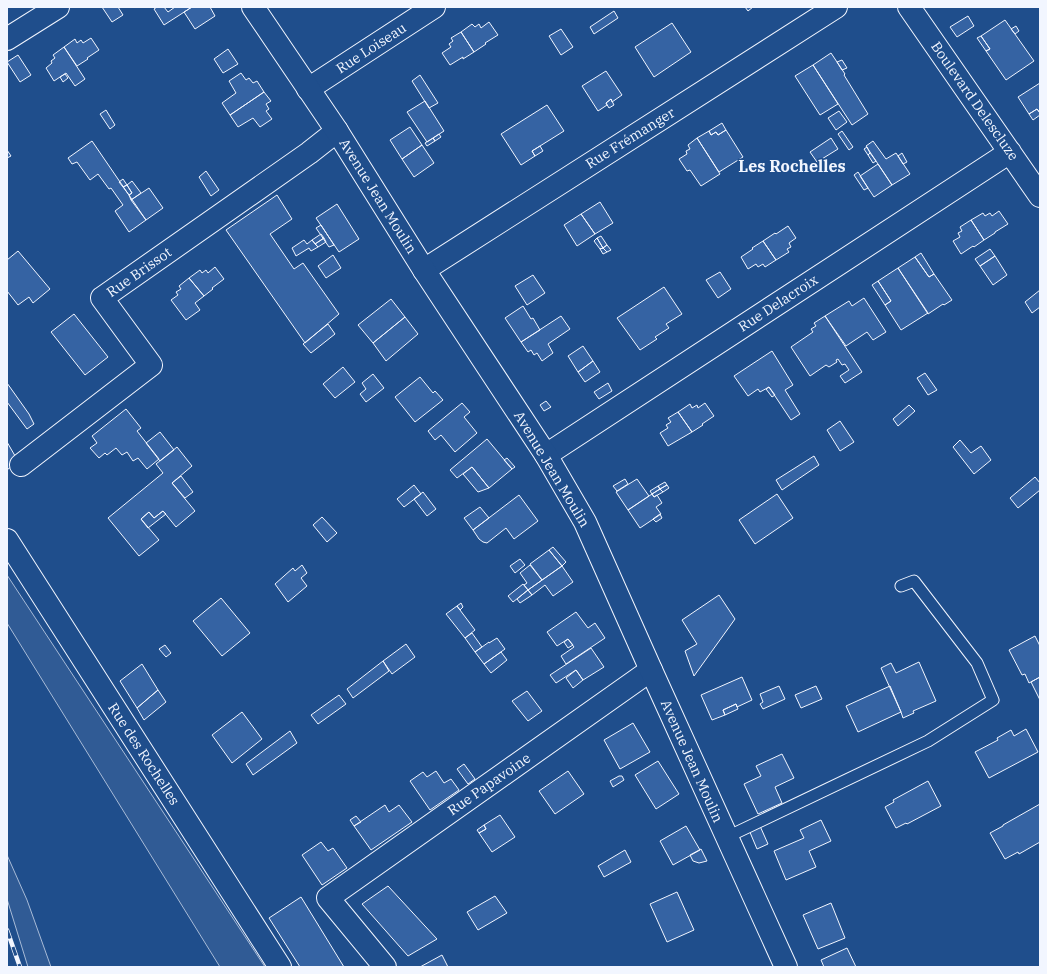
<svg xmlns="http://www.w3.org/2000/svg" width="1047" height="974" font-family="'IBM Plex Serif',serif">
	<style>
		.built { fill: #305b95; stroke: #a8bbd7 }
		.building { fill: #3563a3; stroke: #f2f6ff }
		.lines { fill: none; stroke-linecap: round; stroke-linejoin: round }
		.service-casing { stroke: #f2f6ff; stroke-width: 13 }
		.minor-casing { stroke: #f2f6ff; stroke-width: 24 }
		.tertiary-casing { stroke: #f2f6ff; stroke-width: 24 }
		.service { stroke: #1f4e8c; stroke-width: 11 }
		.minor { stroke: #1f4e8c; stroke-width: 22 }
		.tertiary { stroke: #1f4e8c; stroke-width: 22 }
		.rail-casing { stroke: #f2f6ff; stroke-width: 4.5 }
		.rail { stroke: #1f4e8c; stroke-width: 3; stroke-dasharray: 9; stroke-linecap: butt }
		.labels { text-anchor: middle; stroke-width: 3; stroke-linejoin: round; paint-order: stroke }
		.street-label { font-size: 14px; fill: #f2f6ff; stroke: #1f4e8c }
		.quarter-label { font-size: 16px; font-weight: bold; fill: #f2f6ff; stroke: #1f4e8c }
	</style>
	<rect width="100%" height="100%" fill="#1f4e8c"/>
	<path class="built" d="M7 576V575L265 967H220L7 623Z
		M7 855 27 900 51 967H28L7 899Z"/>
	<path class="building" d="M102 7H118L123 15 112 22Z
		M157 7H164L168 12 175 7H192L164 25 154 9Z
		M192 7H210L215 16 195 29 184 12Z
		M745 7H753L748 11Z
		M614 11 618 18 594 34 590 27Z
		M968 16 974 26 957 37 950 27Z
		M1005 20 1034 61 1006 80 986 51 990 49 981 36Z
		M489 22 498 35 485 43 486 44 474 52 461 32 472 24 475 27 479 24 481 28Z
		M672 23 691 52 654 77 635 47Z
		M1016 26 1019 31 1015 34 1011 29Z
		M561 29 573 47 561 55 549 36Z
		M461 32 474 52 463 59V57L450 65 442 53 451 47 449 44 453 41 451 38Z
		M981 36 990 49 986 51 977 38Z
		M91 38 99 50 87 58 88 59 77 66 64 47 75 39 77 43 81 40 83 43Z
		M64 47 85 79 75 86 66 73 54 81 46 68 52 63 51 61 55 58 53 55Z
		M228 49 238 64 223 73 214 59Z
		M831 53 845 74 844 75 868 114 852 125 813 65Z
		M18 55 31 75 20 82 7 62Z
		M842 60 847 68 842 70 837 62Z
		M813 65 838 104 820 115 795 76Z
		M606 71 622 95 612 102 611 99 606 103 607 105 598 111 582 86Z
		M241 73 246 80 249 78 253 83 257 81 264 92 230 115 222 103 236 93 229 81Z
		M65 74 68 78 63 82 60 77Z
		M420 75 438 103 429 108 412 81Z
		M1040 83V113L1037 109 1029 114 1018 97Z
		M264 92 271 101 266 104 269 109 266 111 272 119 260 127 253 118 238 127 230 115Z
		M611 99 614 105 609 108 606 103Z
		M425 101 444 131 427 142 407 112Z
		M547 105 564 131 532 151 535 156 521 165 501 134Z
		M1037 109 1040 113V115L1033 120 1029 114Z
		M106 110 115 125 110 129 100 114Z
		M839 111 847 122 836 130 828 118Z
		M722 123 726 130 718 135 716 132 711 135 709 131Z
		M410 127 422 145 402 159 390 140Z
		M726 130 743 157 719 172 697 138 709 131 711 135 716 132 718 135Z
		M842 131 853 147 849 150 838 134Z
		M439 134 441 137 435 141 433 138Z
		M433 138 435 141 427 146 425 143Z
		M697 138 720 174 701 186 690 170 687 171 679 159 687 154 686 151 690 149 688 145Z
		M831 138 838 149 817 162 810 152Z
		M92 141 146 220 129 232 115 211 123 205 111 188 109 189 98 174 90 180 77 162 72 164 68 158Z
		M873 141 886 159 896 153 910 174 892 185 866 146Z
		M422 145 434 163 414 177 402 159Z
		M540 146 543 151 535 156 532 151Z
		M867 147 870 153 868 155 864 149Z
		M7 150 11 156 7 158Z
		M870 153 876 161 873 163 868 155Z
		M902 153 907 162 903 164 898 156Z
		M878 164 892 185 874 197 860 176Z
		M206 171 219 190 211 196 199 177Z
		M858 172 868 188 864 190 854 175Z
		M123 179 127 185 123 187 119 182Z
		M132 181 141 193 131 200 129 195 132 193 127 185Z
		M127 185 132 193 129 195 123 187Z
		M149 188 163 208 146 220 131 200Z
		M277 195 292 219 270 234 294 269 303 263 339 314 305 343 226 230Z
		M600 202 613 223 595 234 581 214Z
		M337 204 359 239 339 252 316 218Z
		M999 211 1008 224 995 232V233L984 240 971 220 983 213 985 216 990 213 992 216Z
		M581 214 595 234 577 246 564 225Z
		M971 220 984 240 974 247 973 246 961 254 953 241 960 237 958 233 962 231 960 227Z
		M321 225 334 245 329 247 316 228Z
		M788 226 796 238 789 243 791 247 787 249 789 252 776 260 763 241 775 233 776 234Z
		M321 234 324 238 315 244 312 240Z
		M601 236 607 245 603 248 597 238Z
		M324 238 326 242 318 247 315 244Z
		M597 238 603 248 600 249 594 241Z
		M304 240 307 244 312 240 318 247 311 251 309 248 296 256 292 248Z
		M763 241 776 260 765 267 763 264 758 267 756 264 748 269 741 257 753 249 752 248Z
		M607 245 611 250 607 252 603 248Z
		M603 248 607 252 603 254 600 249Z
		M990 249 995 256 980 266 975 259Z
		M18 251 50 289 33 303 29 297 18 305 7 291V260Z
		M921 253 934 274 929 277 915 257Z
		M333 255 341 268 326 278 318 266Z
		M995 256 1007 275 993 285 980 266Z
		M915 257 929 277 934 274 952 300 944 305 943 304 928 314 898 268Z
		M215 267 224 279 212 288 213 289 204 296 189 278 200 270 202 273 206 270 208 273Z
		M898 268 928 313 901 330 885 305 891 301 878 281Z
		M720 272 731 289 718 298 706 280Z
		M533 275 545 293 527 305 515 286Z
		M189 278 204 296 195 303 200 310 186 320 171 300 178 295 176 292 181 289 179 286Z
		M878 281 891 301 885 305 872 285Z
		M664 287 682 314 666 324 669 328 655 337 657 339 640 350 617 318Z
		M1040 290V307L1032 313 1025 302Z
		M864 298 886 332 873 340 867 332 846 346 825 316 849 301 852 306Z
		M391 299 405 317 373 343 358 325Z
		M523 306 531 319 533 318 540 330 521 342 505 318Z
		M74 314 108 357 85 375 51 332Z
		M561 316 570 329 548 344 553 353 542 361 537 353 534 355 531 350 528 352 521 342Z
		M825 316 862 372 845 383 840 376 849 370 845 364 842 365 838 359 836 360 837 362 829 367 826 365 810 376 791 347 813 332 811 329 816 326 814 323Z
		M405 317 418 334 386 361 373 343Z
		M328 324 335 334 311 353 303 344Z
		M583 346 593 361 578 372 568 356Z
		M772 351 793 385 785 390 800 414 791 420 769 387 760 392 758 389 748 396 734 376Z
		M593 361 600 372 585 382 578 372Z
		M343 367 355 382 335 398 323 384Z
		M925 373 937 390 928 395 917 378Z
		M373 374 384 388 366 402 360 394 366 389 362 383Z
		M420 377 433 393 435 391 443 400 415 422 395 397Z
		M7 383 29 414 34 424 27 429 7 402Z
		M608 383 612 391 599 399 594 392Z
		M769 387 775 395 772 397 766 389Z
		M546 401 551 407 544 411 540 405Z
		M462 403 470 412 464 417 477 433 455 452 441 435 435 440 428 431Z
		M705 403 714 416 702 424 703 425 692 432 678 412 690 404 692 408 697 405 698 408Z
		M909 405 915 411 898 426 893 419Z
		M126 409 141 428 137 431 159 459 147 469 138 458 133 461 127 452 122 455 116 448 107 455 105 453 99 458 90 448 97 443 92 436Z
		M678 412 692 432 668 446 660 433 668 428 666 425 671 422 668 418Z
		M840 421 854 442 840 451 827 430Z
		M160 432 174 450 160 461 146 443Z
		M487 439 512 469 489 488 472 467 457 478 450 470Z
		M960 440 971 453 981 446 991 460 974 474 953 447Z
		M7 442 18 461 7 470Z
		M177 447 192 466 172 483 195 511 176 527 163 511 154 518 149 512 141 519 159 540 139 556 108 518 163 473 156 464Z
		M814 456 819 465 782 490 776 480Z
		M507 458 515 467 512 469 504 460Z
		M472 467 489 488 478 492 463 474Z
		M181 476 193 492 185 498 172 483Z
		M1035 477 1040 483V490L1018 508 1010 498Z
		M625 479 628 484 617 491 613 486Z
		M637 479 649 496 628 510 616 492Z
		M665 482 667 485 660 489 658 486Z
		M414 485 421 494 404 507 397 499Z
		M667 485 669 488 663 492 660 489Z
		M658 486 660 489 652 494 650 491Z
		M660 489 663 492 654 497 652 494Z
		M423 492 436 509 427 516 414 499Z
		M652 494 654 497 657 495 662 503 656 507 661 514 640 528 628 510Z
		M777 494 793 518 755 544 739 520Z
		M519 495 538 521 514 539 506 528 487 543 483 542 479 539 473 530Z
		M480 507 489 518 473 530 464 518Z
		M163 511 166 514 148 528 141 519 149 512 154 518Z
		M660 514 662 518 656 522 653 519Z
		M322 517 337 533 327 542 313 525Z
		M553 547 566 562 562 566 549 550Z
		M549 550 562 566 542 580 530 564Z
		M520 559 525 565 515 573 510 566Z
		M302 565 307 573 301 578 307 586 288 602 275 584 293 568 295 571Z
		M530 565 542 580 528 590 524 585 527 583 520 573Z
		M562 566 573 582 553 596 545 585 532 595 528 590Z
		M523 584 528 590 513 602 508 596Z
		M528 590 532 595 520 603 517 599Z
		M719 595 735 619 694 676 685 651 697 644 682 620Z
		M221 598 250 633 222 656 193 621Z
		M461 603 463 607 460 610 457 606Z
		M457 606 475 630 465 638 446 614Z
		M576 612 588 628 595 623 605 638 566 664 561 656 574 647 568 639 557 646 547 632Z
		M472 633 482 647 475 652 465 638Z
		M1035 636 1040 646V677L1029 683 1025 674 1022 675 1009 650Z
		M497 638 505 649 484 664 475 652 489 642V643Z
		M568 639 573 645 568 648 564 642Z
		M406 644 415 657 392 674 383 661Z
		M165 645 171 653 166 657 159 649Z
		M591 648 604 667 583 680 576 670 556 683 550 675Z
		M501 652 507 660 491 673 484 664Z
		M383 661 389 671 353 698 347 689Z
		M919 662 936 701 913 711 914 713 903 718 901 712 881 668 891 663 896 673Z
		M142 664 158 690 137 708 120 681Z
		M576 670 583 680 573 688 566 678Z
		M742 677 752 700 737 707 736 704 723 710 725 715 712 720 701 695Z
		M1040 677V700L1031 682Z
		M779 686 785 699 763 709 760 704 763 702 760 694Z
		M816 686 822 699 801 708 795 695Z
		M890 686 901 712 858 732 846 706Z
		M158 690 166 702 144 720 137 708Z
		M527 691 542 711 528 721 512 701Z
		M339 695 346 704 318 724 311 715Z
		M736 704 738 709 725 715 723 710Z
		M242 712 262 739 232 763 212 735Z
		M633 723 650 752 620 769 604 740Z
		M1026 729 1038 752 989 778 975 752 998 740 997 738 1011 730 1014 736Z
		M290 731 297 743 253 775 246 764Z
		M782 754 794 778 775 787 782 803 758 814 744 784 761 776 756 766Z
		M658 761 679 794 656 809 635 775Z
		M464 764 475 779 468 784 457 769Z
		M436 771 444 783 451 779 459 790 430 810 410 781 423 772 427 777Z
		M568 771 584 794 555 814 539 791Z
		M619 776H622L624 780 613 787 610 781Z
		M928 781 941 806 907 824 906 823 896 828 885 807 894 802 893 800Z
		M1040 804V842L1019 854 1018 852 1005 859 990 833 1003 826V825Z
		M385 805 389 812 399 805 412 822 371 850 354 826Z
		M500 815 515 837 492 852 479 833 486 829 484 825Z
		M356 816 361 822 354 826 350 820Z
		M821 820 831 841 809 851 816 867 786 880 774 851 804 838 800 830Z
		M484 825 486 829 479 833 477 830Z
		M686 826 700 850 673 865 660 841Z
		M760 826 768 844 757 849 749 830Z
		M321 842 328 851 333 848 347 868 322 885 302 855Z
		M701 849 707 861 699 863 693 861 690 855Z
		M625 850 631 862 604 877 598 866Z
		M388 886 437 939 408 956 362 904Z
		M677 892 694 930 667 942 650 904Z
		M495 896 507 913 478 930 467 912Z
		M301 897 344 967H300L269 918Z
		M831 903 845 938 818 949 803 915Z
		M847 948 856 967H824L821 960Z
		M442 955 448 967H420Z"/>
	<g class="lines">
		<defs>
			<path id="service" d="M727 837 928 741 993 700 977 663 914 581 901 586"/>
			<path id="minor" d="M909 7 1040 196
				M7 39 58 7
				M308 89 434 7
				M424 270 836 7
				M546 455 1010 152
				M21 465 151 365 102 298 309 153 337 131
				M7 540 280 967
				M385 967 328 898 651 670"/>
			<path id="tertiary" d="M253 7 337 131 424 270 546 455 585 522 651 670 786 967"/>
		</defs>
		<use href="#service" class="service-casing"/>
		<use href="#minor" class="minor-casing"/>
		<use href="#tertiary" class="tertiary-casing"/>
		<use href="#service" class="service"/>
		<use href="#minor" class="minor"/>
		<use href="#tertiary" class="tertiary"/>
		<defs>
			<path id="rail" d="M7 930 20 967"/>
		</defs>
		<use href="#rail" class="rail-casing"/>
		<use href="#rail" class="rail"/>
	</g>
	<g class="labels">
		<g class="street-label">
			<text transform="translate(371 48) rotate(-33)" y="5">Rue Loiseau</text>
			<text transform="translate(975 101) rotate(55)" y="5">Boulevard Delescluze</text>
			<text transform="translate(630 138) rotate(-32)" y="5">Rue Frémanger</text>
			<text transform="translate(378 196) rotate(58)" y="5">Avenue Jean Moulin</text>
			<text transform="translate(139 272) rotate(-35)" y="5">Rue Brissot</text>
			<text transform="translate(778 303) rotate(-33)" y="5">Rue Delacroix</text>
			<text transform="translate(552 469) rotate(59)" y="5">Avenue Jean Moulin</text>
			<text transform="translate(144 754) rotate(57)" y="5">Rue des Rochelles</text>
			<text transform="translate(692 761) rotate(66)" y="5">Avenue Jean Moulin</text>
			<text transform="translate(489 784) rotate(-35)" y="5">Rue Papavoine</text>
		</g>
		<g class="quarter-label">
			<text x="792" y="172">Les Rochelles</text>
		</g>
	</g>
	<rect width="1047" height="974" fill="none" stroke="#f2f6ff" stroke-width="16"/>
</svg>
